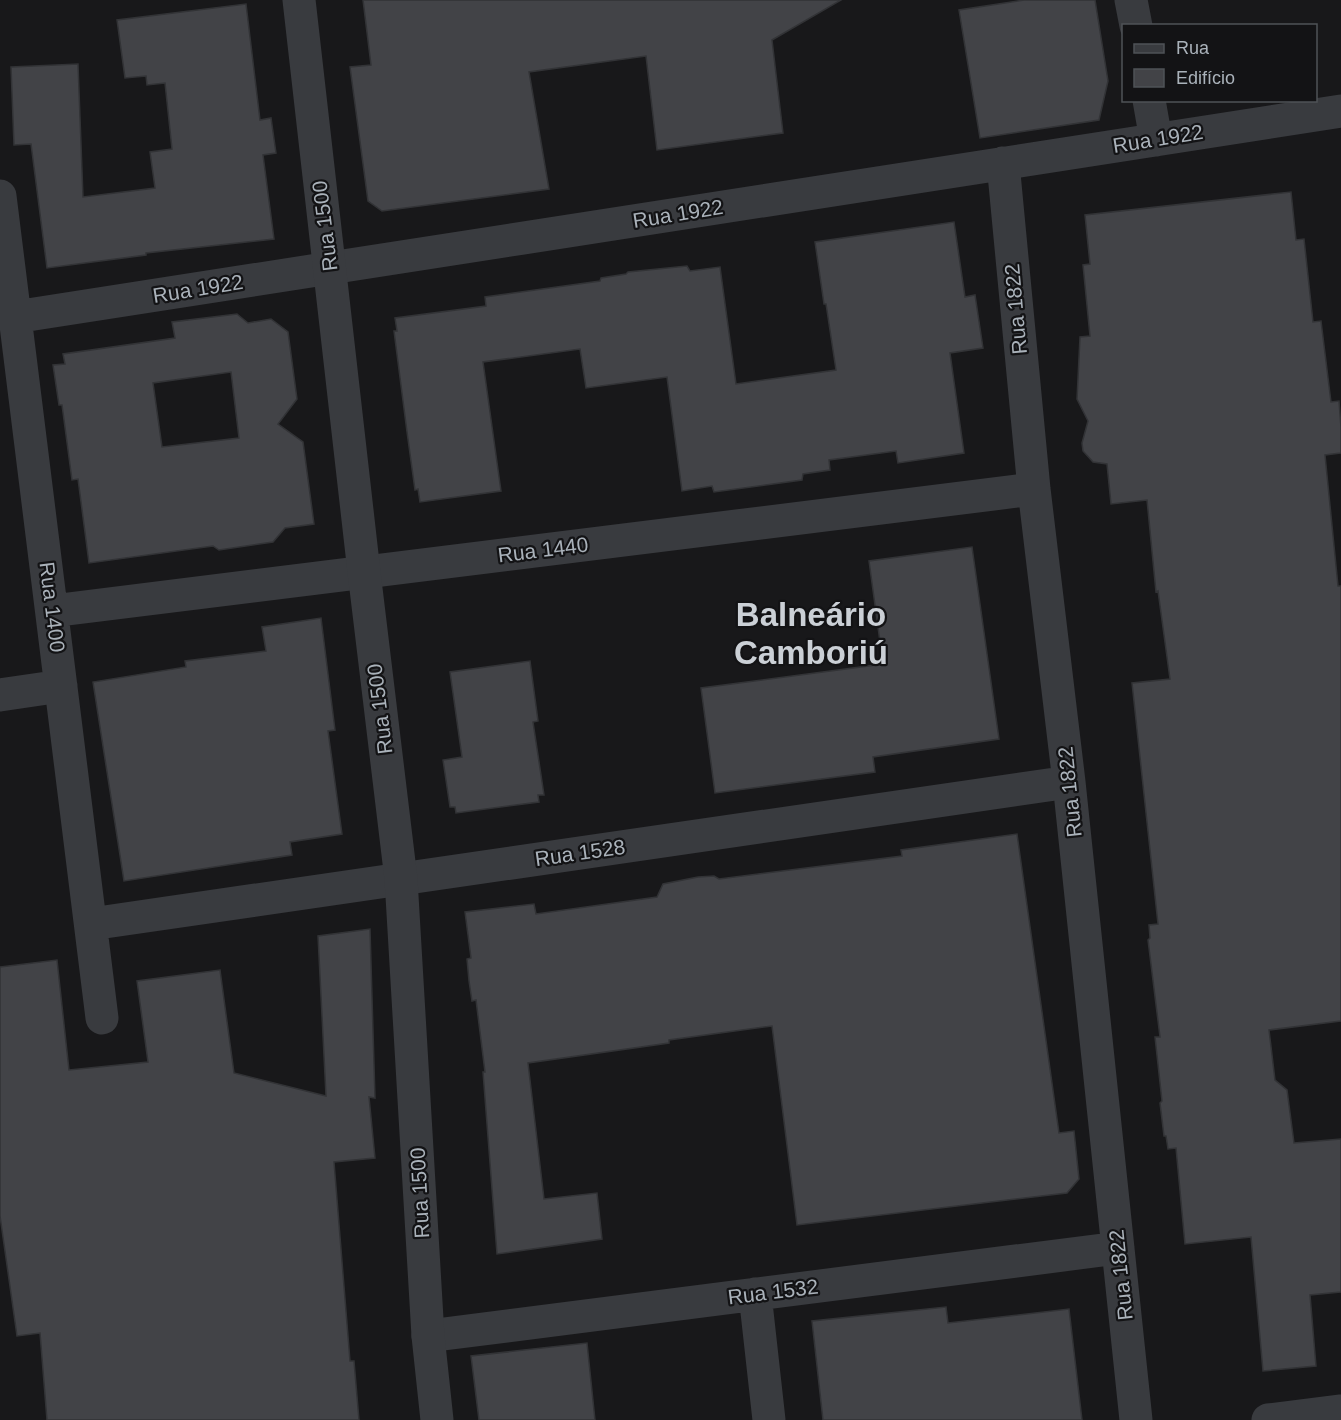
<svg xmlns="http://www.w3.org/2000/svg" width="1341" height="1420" font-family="Helvetica,sans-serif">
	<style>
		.building { fill: #424347; stroke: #323336; stroke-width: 1.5; fill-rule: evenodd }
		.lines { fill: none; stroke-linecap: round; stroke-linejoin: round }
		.minor { stroke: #393b3f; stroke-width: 33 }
		.tertiary { stroke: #393b3f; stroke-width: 33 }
		.labels { text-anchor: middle; stroke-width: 4.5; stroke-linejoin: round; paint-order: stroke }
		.street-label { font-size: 21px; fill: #aab2ba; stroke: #131315 }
		.town-label { font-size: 33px; font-weight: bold; fill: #cbd0d6; stroke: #131315 }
	</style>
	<rect width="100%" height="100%" fill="#18181a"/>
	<path class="building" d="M363 0H841L772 40 783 133 657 150 646 56 529 72 549 189 382 211 368 201 350 67 371 65Z
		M1024 0H1095L1108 81 1099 120 980 138 959 10Z
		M246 4 260 120 271 118 276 153 263 155 274 239 146 253V255L47 268 31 144 14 145 11 67 78 64 83 197 155 188 150 152 172 149 165 83 147 85 146 76 125 78 117 20Z
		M1291 192 1296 240 1304 239 1313 322 1321 321 1331 402 1339 401 1341 427V453L1325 455 1338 586H1341V1021L1269 1030 1275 1080 1287 1090 1294 1143 1341 1139V1292L1310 1295 1316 1366 1263 1371 1251 1237 1185 1244 1176 1148 1168 1149 1166 1136H1164L1160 1103 1162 1101 1155 1037H1160L1148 940 1150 938 1149 925 1158 924 1132 683 1170 679 1158 591 1156 592 1147 500 1111 504 1107 464 1093 462 1083 451 1082 443 1088 421 1077 399 1080 337 1090 336 1083 265 1090 264 1085 215Z
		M954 222 965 297 975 295 983 348 950 353 964 453 898 463 896 451 829 460 830 470 803 474 802 480 714 492 712 486 682 491 667 377 586 388 580 349 483 362 501 491 420 502 418 489 415 490 407 432 394 331H397L395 318 486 306 485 297 600 281 601 278 626 274 628 272 687 266 690 271 720 267 736 384 836 370 826 304H824L815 242Z
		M237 314 248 323 271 319 288 332 297 399 278 424 303 442 314 524 285 528 273 542 219 550 213 546 89 563 78 479 72 480 62 405H59L53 365 65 364 63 354 175 338 172 322ZM231 372 239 438 162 447 153 383Z
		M972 547 999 739 873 757 875 772 715 793 701 688 883 664 869 561Z
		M321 618 335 730 328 731 342 834 290 842 292 855 124 881 93 682 186 667 185 661 266 651 262 627Z
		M530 661 538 721 533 722 544 795H538L539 802 456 813 455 807H450L443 760 462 757 450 672Z
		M1017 834 1059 1133 1074 1131 1079 1179 1067 1193 797 1225 772 1026 669 1040V1043L528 1063 544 1199 597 1193 602 1239 497 1254 483 1072H485L476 1000 472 1001 469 981 467 959 471 958 465 912 534 904 536 914 657 897 663 884 698 877 714 876 719 879 902 856 901 850Z
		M370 929 375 1098 369 1097 375 1158 334 1162 350 1361H354L359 1420H47L40 1333 17 1336 0 1216V967L57 960 69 1070 148 1062 137 981 220 970 234 1073 326 1096 318 936Z
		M946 1307 948 1323 1069 1309 1082 1420H823L812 1321Z
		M587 1343 595 1420H479L471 1356Z"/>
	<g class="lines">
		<path class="minor" d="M1131 0 1136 26
			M1149 100 1156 140
			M1003 163 1034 489 1069 782 1136 1420
			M0 196 102 1018
			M15 317 1341 111
			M52 611 1034 489
			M0 695 61 686
			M91 924 1069 782
			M755 1294 769 1420
			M428 1336 1118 1248
			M1268 1420 1341 1411"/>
		<path class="tertiary" d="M299 0 364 572 401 879 428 1336 437 1420"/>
	</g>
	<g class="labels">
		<g class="street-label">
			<text transform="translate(1158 139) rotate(-9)" y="7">Rua 1922</text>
			<text transform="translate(678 214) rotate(-9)" y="7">Rua 1922</text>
			<text transform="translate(325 226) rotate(-97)" y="7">Rua 1500</text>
			<text transform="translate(198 289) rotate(-9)" y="7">Rua 1922</text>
			<text transform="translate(1016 309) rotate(-95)" y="7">Rua 1822</text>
			<text transform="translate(543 550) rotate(-7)" y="7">Rua 1440</text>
			<text transform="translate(52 607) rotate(83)" y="7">Rua 1400</text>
			<text transform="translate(380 709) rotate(-97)" y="7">Rua 1500</text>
			<text transform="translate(1070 792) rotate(-96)" y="7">Rua 1822</text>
			<text transform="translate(580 853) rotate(-8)" y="7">Rua 1528</text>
			<text transform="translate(420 1193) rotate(-93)" y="7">Rua 1500</text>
			<text transform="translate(1121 1275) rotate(-96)" y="7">Rua 1822</text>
			<text transform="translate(773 1292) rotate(-7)" y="7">Rua 1532</text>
		</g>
		<g class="town-label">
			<text x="811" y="626">Balneário<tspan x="811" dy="38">Camboriú</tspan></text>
		</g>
	</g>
	<rect x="1122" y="24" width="195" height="78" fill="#131315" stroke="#4f5357" stroke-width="1.5"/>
	<rect x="1134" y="44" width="30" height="9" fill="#393b3f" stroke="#4f5357" stroke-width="1.5"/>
	<text x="1176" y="54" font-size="18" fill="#aab2ba">Rua</text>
	<rect x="1134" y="69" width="30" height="18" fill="#424347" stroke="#4f5357" stroke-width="1.5"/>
	<text x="1176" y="84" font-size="18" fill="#aab2ba">Edifício</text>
</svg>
